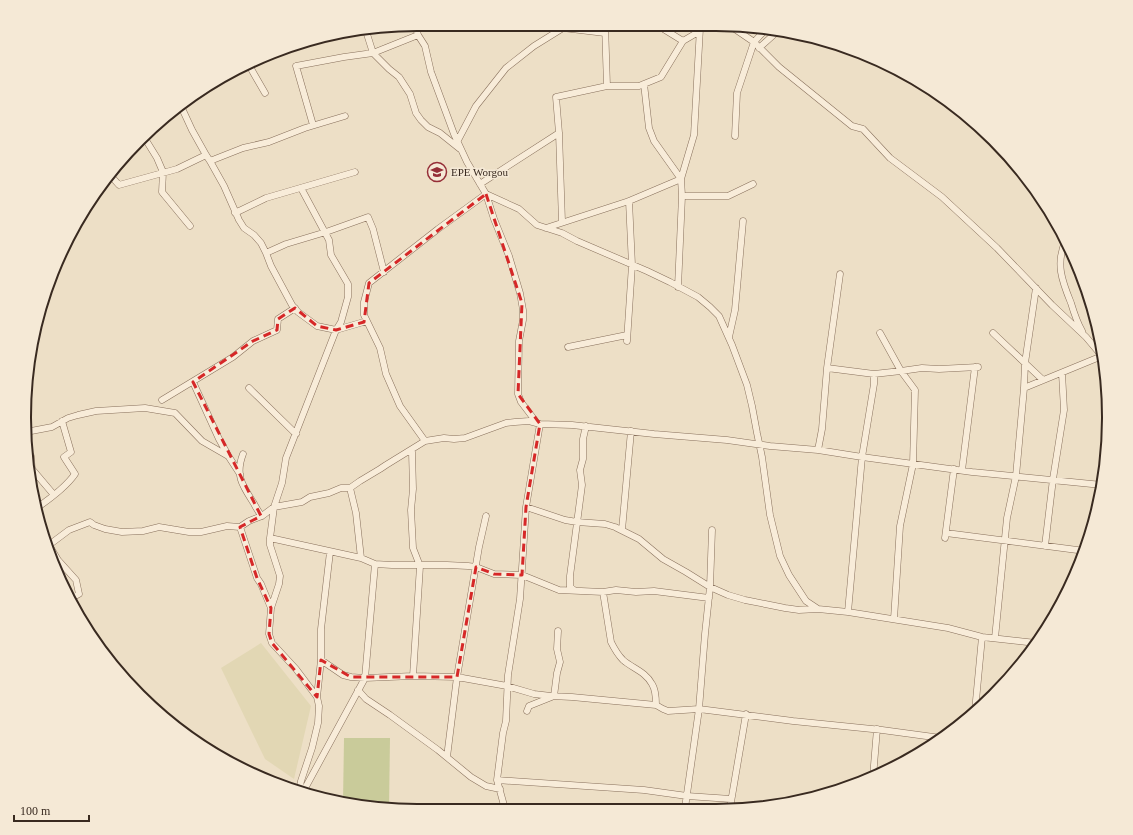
<svg xmlns="http://www.w3.org/2000/svg" width="1133" height="835" font-family="Georgia,serif">
	<style>
		.farmland { fill: #e2d7b4 }
		.green { fill: #c9cb9a }
		.lines { fill: none; stroke-linecap: round; stroke-linejoin: round }
		.minor-casing { stroke: #88705c; stroke-width: 7 }
		.minor { stroke: #f8ecd9; stroke-width: 6 }
		.marked { fill: none; stroke: #d62828; stroke-width: 3; stroke-dasharray: 8 5; stroke-linejoin: round }
		.labels { text-anchor: middle; stroke-width: 3; stroke-linejoin: round; paint-order: stroke }
		.poi-label { font-size: 11px; fill: #392a20; stroke: #f5e9d6; text-anchor: start }
		.rim { fill: none; stroke: #392a20; stroke-width: 2 }
	</style>
	<rect width="100%" height="100%" fill="#eddfc6"/>
	<path class="farmland" d="M261 643 311 706 294 779 265 759 221 668Z"/>
	<path class="green" d="M344 738H390L389 810 343 802Z"/>
	<g class="lines">
		<defs>
			<path id="minor" d="M415 24 418 35 425 46 431 72 454 134 467 162 486 194 494 219 509 256 520 293 523 310V320L519 341 518 394 521 402 537 423
				M605 24 607 86
				M657 25 683 41
				M729 25 754 42 779 67 852 126 863 129 890 158 942 197 997 248 1052 305 1086 337 1102 356
				M366 31 373 53 389 69 399 77 410 94 416 113 421 120 428 127 440 133 460 149
				M759 48 778 31
				M249 65 254 74 265 93
				M180 104 192 130 206 155 210 161 224 186 239 220 244 228 254 235 261 243 266 253 271 266 292 305 298 312 317 326 336 330 367 321
				M313 125 296 66 344 57 373 53 418 35
				M735 136 737 93 754 42 766 29
				M144 137 157 158 163 172 162 192 190 226
				M457 142 476 106 506 68 534 46 563 28 605 33
				M210 161 243 148 269 142 305 128 345 116
				M110 175 119 185 177 169 206 155
				M480 184 559 133
				M486 194 519 209 537 225 562 233 577 241 647 271 670 282 698 297 710 307 719 316 732 345 747 385 752 406 757 433 762 457 770 515 780 556 789 575 806 601 818 609
				M682 196H728L753 184
				M235 213 266 198 355 172
				M562 222 559 133 556 97 607 86H639L661 77 683 41 700 31
				M546 228 629 201 681 179 654 141 649 128 644 84
				M1066 240C1055 263 1062 281 1071 303 1074 313 1077 322 1082 331
				M266 253 286 244 326 232 368 217 373 229 384 272
				M678 287 682 196 681 179 694 135 700 28
				M880 333 901 371 915 390 913 464 900 526 894 619
				M993 333 1043 380
				M729 337 735 310 743 221
				M627 341 632 265 629 201
				M568 347 627 335
				M827 368 874 374
				M193 382 219 439 229 457 240 474
				M249 388 296 434
				M1024 388 1102 356
				M162 400 233 357 253 341 277 330 278 319 295 308
				M26 432 52 427 68 418 78 415 96 411 145 408 175 413 202 441 228 456
				M425 441 400 406 386 374 380 348 364 315V302L369 283 438 229 486 194
				M411 450 412 452 413 489 411 510 413 548 420 566 413 676
				M818 450 822 429 827 368 840 274
				M26 451 31 456 32 469 54 495
				M243 454C235 475 242 485 253 502 256 507 258 512 262 516
				M962 470 975 367
				M350 488 356 513 361 558
				M1099 498 1107 438
				M38 507C51 498 66 487 75 474L64 457 71 452 62 421
				M526 507 565 520 577 522 605 524 615 527 639 539 663 559 686 572 710 587 728 595 745 600 785 608 799 610 818 609 848 612 948 628 982 637 1036 643
				M240 527 257 578 261 584 271 608
				M622 530 631 431
				M946 533 1085 551
				M270 538 361 558 375 564 392 565H447L468 566 476 567 494 574 522 575 559 590 603 592 611 642C614 648 618 655 623 660 632 668 646 672 652 684 656 690 656 698 656 705
				M945 538 954 469
				M49 545 58 560 76 580 79 594 70 599
				M46 546 49 545 69 530 90 522 94 525 105 529 122 532 143 531 159 527 189 532H201L227 526 240 527 249 521 262 516 274 507 302 502 310 497 329 493 341 488H350L360 481 380 469 386 465 425 441 444 438 454 439 465 438 506 423 515 422 529 421 540 424 572 425 654 434 727 440 770 446 818 450 862 457 972 472 1102 485
				M1045 546 1053 479 1064 410 1062 373
				M574 590 570 587V576L582 485 580 470 583 459V439L586 426
				M603 592 616 590 636 592 654 591 709 598
				M848 612 862 457 874 384V374L901 371 922 368 939 369 978 367
				M995 638 1007 518 1016 476 1024 388 1025 363 1036 288
				M321 660 343 675 351 677 365 678 413 676 457 677 507 686 534 694 551 696 572 697 656 705 663 709 668 711 699 709 793 721 882 730 941 738
				M358 690 366 699 390 715 438 750 471 777 486 786 500 789
				M317 697 321 660V629L330 552
				M527 711 529 706 554 696 557 673 560 662 557 649 558 631
				M975 711 982 637
				M447 757 457 677 479 547 486 516
				M873 777 877 729
				M497 780 644 790 687 796 731 799
				M299 791 301 781 312 748 318 723 319 706 317 697 296 669 272 643 269 634 271 608 279 584 280 576 270 545V538L274 507 282 483 286 458 336 330 341 322 348 297V284L331 255 329 240 301 188
				M303 792 365 678 375 564
				M685 808 699 709 705 634 710 587 712 530
				M730 808 746 714
				M505 809 497 780 503 733 506 721 508 675 520 599 526 507 540 424"/>
		</defs>
		<use href="#minor" class="minor-casing"/>
		<use href="#minor" class="minor"/>
	</g>
	<path class="marked" d="M486 194 522 303 518 394 540 424 526 507 522 575 494 574 476 567 457 677H351L321 660 317 697 272 643 269 634 271 608 257 578 240 527 261 516 193 382 253 341 277 330 278 319 295 308 317 326 336 330 364 322 369 283Z"/>
	<defs>
		<symbol id="school-ring" viewBox="-11 -11 22 22"><circle r="9.5" fill="#f5e9d6" stroke="#952e37" stroke-width="1.5"/><path d="M0-5L7-2L0 1L-7-2ZM-4 1L0 2.5L4 1V4Q0 6-4 4Z" fill="#952e37"/></symbol>
	</defs>
	<g fill-rule="evenodd">
		<use href="#school-ring" x="426" y="161" width="22" height="22"/>
	</g>
	<g class="labels">
		<g class="poi-label">
			<text x="451" y="176">EPE Worgou</text>
		</g>
	</g>
	<path d="M0 0H1133V835H0ZM417 31H716A386 386 0 0 1 1102 417V418A386 386 0 0 1 716 804H417A386 386 0 0 1 31 418V417A386 386 0 0 1 417 31Z" fill="#f5e9d6" fill-rule="evenodd"/>
	<path class="rim" d="M417 31H716A386 386 0 0 1 1102 417V418A386 386 0 0 1 716 804H417A386 386 0 0 1 31 418V417A386 386 0 0 1 417 31Z"/>
	<path d="M14 815v6h75v-6" fill="none" stroke="#392a20" stroke-width="2"/>
	<text x="20" y="815" font-size="12" fill="#392a20" stroke="#f5e9d6" stroke-width="3" paint-order="stroke">100 m</text>
</svg>
